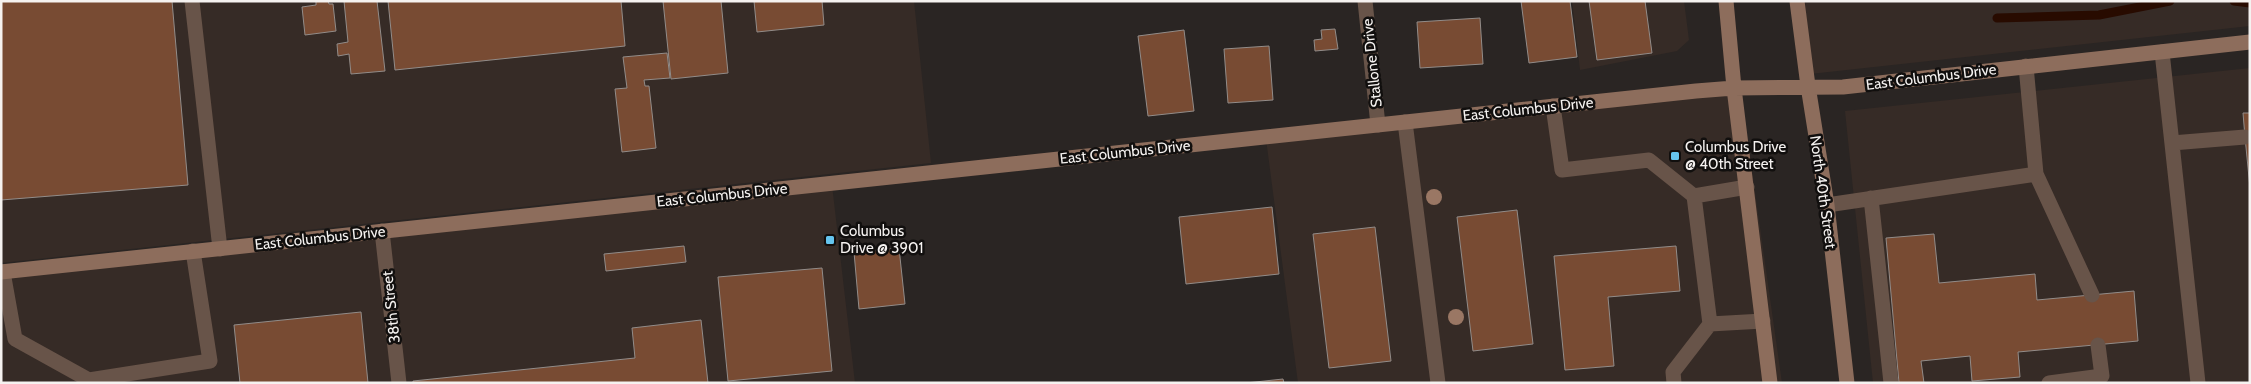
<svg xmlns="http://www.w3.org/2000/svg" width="2251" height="384" font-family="Cabin,sans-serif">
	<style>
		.built { fill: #362b26 }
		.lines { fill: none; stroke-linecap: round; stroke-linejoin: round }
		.stream { stroke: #280b00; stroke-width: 9 }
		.building { fill: #784b33; stroke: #928c89 }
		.service { stroke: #685449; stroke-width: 15 }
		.minor { stroke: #685449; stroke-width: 15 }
		.secondary { stroke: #8d6d5c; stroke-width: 15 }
		.tree { fill: #9a7764 }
		.poi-dot { fill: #65c5ef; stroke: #110f0e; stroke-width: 2 }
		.labels { text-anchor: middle; stroke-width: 5; stroke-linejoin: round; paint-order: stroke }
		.street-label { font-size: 15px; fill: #f5f2f0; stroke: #110f0e }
		.poi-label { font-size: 15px; fill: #f5f2f0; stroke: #110f0e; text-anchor: start }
	</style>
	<rect width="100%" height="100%" fill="#2a2523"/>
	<path class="built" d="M1 1H914L931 163 1 263Z
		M1572 1H1684L1689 40 1677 51 1580 70Z
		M1805 1H2250V26L1810 74Z
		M2250 68V383H1873L1845 111Z
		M1741 93 1782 383H1298L1266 139Z
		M832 185 855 383H1V275Z"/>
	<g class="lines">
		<path class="stream" d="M2234 1 2250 3
			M1997 18 2099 15 2170 1"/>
	</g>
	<path class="building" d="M1 1H172L188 185 1 200Z
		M316 1H328L329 4H333L336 31 305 35 302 7 316 5Z
		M344 1H377L385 71 351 74 349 54 338 56 337 44 348 42Z
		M388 1H621L625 46 395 70Z
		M663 1H721L728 73 671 79Z
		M754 1H822L824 25 757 32Z
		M1521 1H1570L1577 57 1529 63Z
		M1589 1H1645L1652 53 1597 60Z
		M1480 18 1483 64 1420 68 1417 22Z
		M1335 29 1338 49 1315 51 1314 40 1322 39 1321 30Z
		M1184 30 1194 111 1148 116 1138 36Z
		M1269 46 1273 100 1228 103 1224 49Z
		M667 53 670 78 644 80 645 86H649L656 148 622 152 615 89 627 88 623 57Z
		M2243 113H2250V188L2245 137Z
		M1272 207 1279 274 1186 284 1179 217Z
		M1517 210 1533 344 1473 351 1457 217Z
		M1375 227 1391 361 1329 368 1313 234Z
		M1934 234 1939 283 2035 274 2037 300 2134 291 2138 341 2018 352 2020 377 1972 381 1970 356 1921 361 1924 383H1899L1886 238Z
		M684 246 686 262 606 271 604 254Z
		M1676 246 1680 291 1608 297 1614 366 1565 370 1554 256Z
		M899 248 905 304 859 309 854 252Z
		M822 268 832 371 728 381 718 277Z
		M361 312 368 383H240L234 325Z
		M701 320 708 383H413V381L635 358 632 328Z
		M1283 379 1284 383H1246Z"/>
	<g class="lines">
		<path class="service" d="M192 1 220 249
			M2162 52 2198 383
			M1553 106 1562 170 1649 160 1694 196 1747 187
			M1405 122 1438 383
			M2172 143 2245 137
			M2036 174 2092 295
			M1694 196 1710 324 1763 321
			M1871 198 1891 383
			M1827 205 2036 174 2026 66
			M382 231 399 383
			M3 272 15 339 89 380 210 361 193 251
			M1674 383 1673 372 1710 324
			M2049 383 2102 376 2098 345"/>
		<path class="minor" d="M1365 1 1378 125"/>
		<path class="secondary" d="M1726 1 1734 88 1770 383
			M1797 1 1808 86 1827 205 1847 383
			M1 272 1696 91 1734 88 1843 87 2250 42"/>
	</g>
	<g class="tree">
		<circle cx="1434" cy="197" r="8"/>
		<circle cx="1456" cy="317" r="8"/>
	</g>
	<g class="poi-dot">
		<rect x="1670" y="151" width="10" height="10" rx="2.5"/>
		<rect x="825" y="235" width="10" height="10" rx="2.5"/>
	</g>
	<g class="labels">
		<g class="street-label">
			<text transform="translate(1372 63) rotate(-96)" y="5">Stallone Drive</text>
			<text transform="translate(1931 77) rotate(-7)" y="5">East Columbus Drive</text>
			<text transform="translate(1528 109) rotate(-6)" y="5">East Columbus Drive</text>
			<text transform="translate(1125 152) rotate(-6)" y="5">East Columbus Drive</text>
			<text transform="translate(1823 192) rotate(82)" y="5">North 40th Street</text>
			<text transform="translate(722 195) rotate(-6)" y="5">East Columbus Drive</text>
			<text transform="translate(320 238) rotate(-6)" y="5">East Columbus Drive</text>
			<text transform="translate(391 307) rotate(-96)" y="5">38th Street</text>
		</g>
		<g class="poi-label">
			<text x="1685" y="152">Columbus Drive<tspan x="1685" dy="17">@ 40th Street</tspan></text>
			<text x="840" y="236">Columbus<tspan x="840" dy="17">Drive @ 3901</tspan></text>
		</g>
	</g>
	<rect width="2251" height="384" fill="none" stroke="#f5f2f0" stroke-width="5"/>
</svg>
